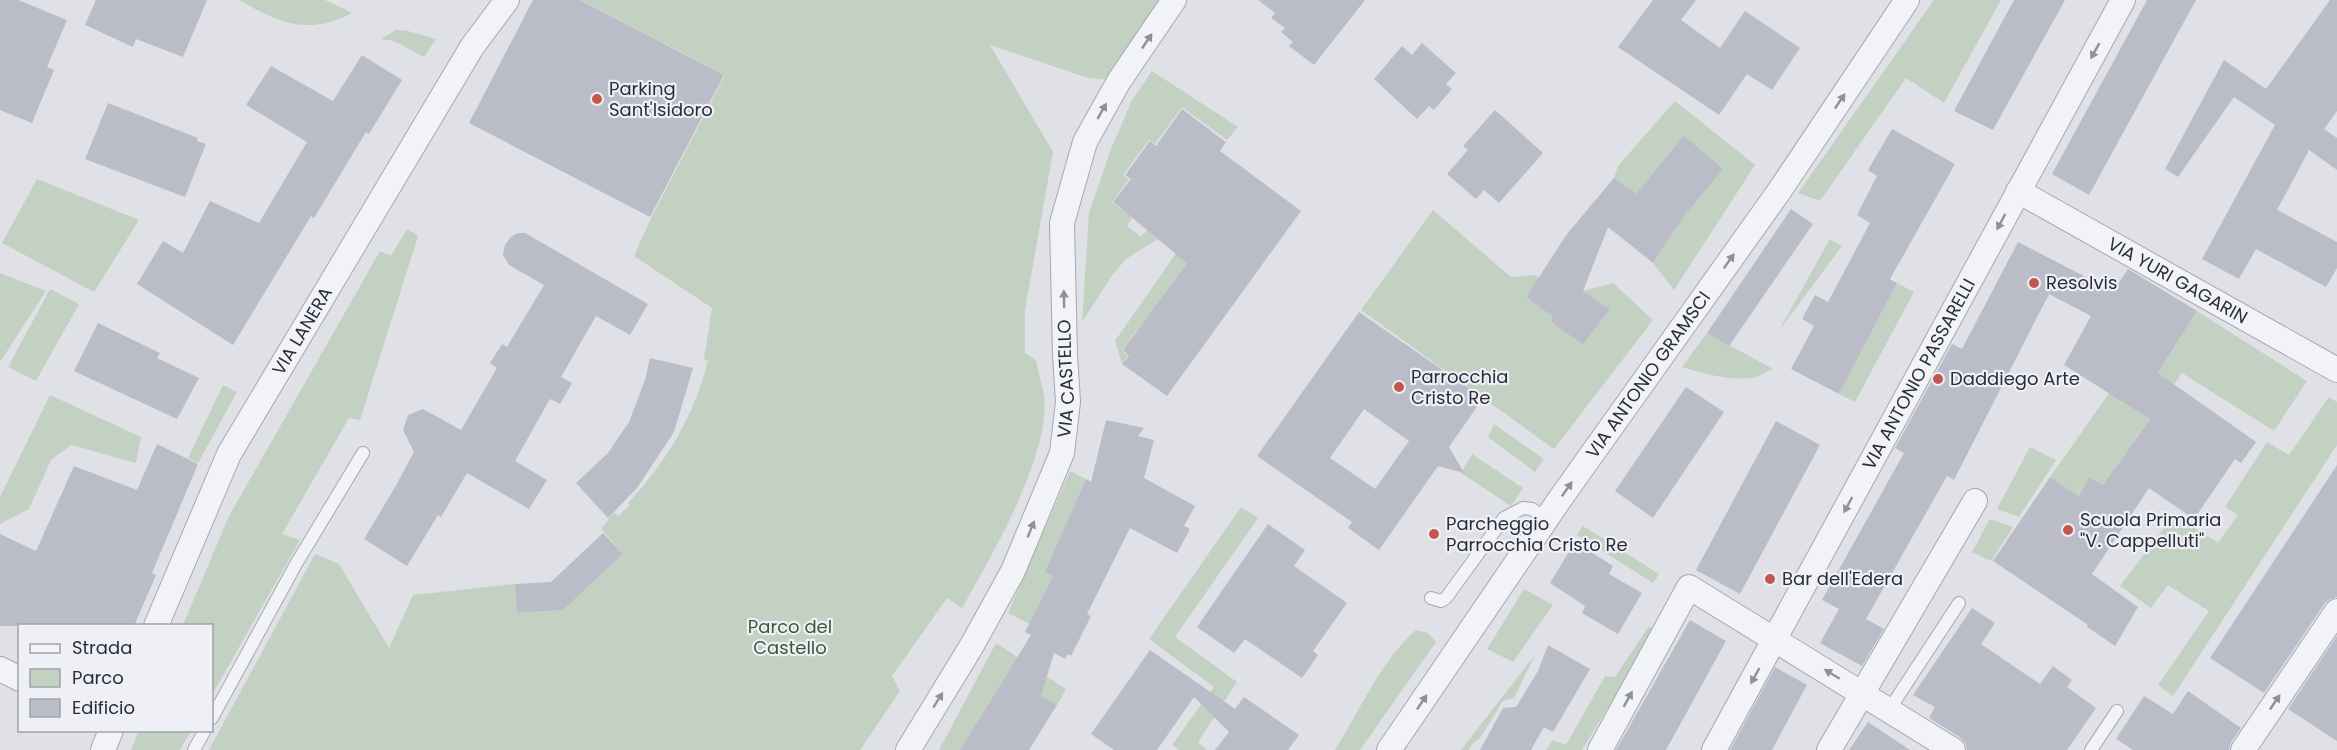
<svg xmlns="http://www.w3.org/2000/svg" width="2337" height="750" font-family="Poppins,sans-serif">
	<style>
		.green { fill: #c2d1c1 }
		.building { fill: #babcc7; fill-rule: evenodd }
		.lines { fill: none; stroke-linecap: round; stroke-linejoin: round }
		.lane-casing { stroke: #a6a7b1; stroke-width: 14 }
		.street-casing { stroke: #a6a7b1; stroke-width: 26 }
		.lane { stroke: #f2f3f6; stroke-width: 12 }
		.street { stroke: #f2f3f6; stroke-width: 24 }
		.oneway { fill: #8e909a }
		.poi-dot { fill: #c2574f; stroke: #eff0f5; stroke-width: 2 }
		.labels { text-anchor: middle; stroke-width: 4.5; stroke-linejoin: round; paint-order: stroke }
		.poi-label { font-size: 18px; fill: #2a2d3d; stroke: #eff0f5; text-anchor: start }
		.street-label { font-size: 18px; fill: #2a2d3d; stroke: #eff0f5 }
		.park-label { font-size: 18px; fill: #385839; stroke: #eff0f5 }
	</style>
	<rect width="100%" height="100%" fill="#e0e1e7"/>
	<path class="green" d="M239 0H325L352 13C310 36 278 23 239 0Z
		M581 0H1175L1119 81 1088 78 990 45 1053 152 1025 310V353L1036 360C1038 372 1042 384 1044 396 1051 455 991 557 962 608L947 598 892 676 900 691 860 750H209L315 554 339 564 389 648 413 595 515 584 517 613 563 610 623 554 601 529 614 512 618 516 629 506 628 503C667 462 694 415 708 361L704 359 712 308 634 256 651 218 725 75Z
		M1934 0H2001L1944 103 1906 78 1820 201 1798 193Z
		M396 30 408 31 436 39 424 57 394 41 380 39Z
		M1152 71 1238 127 1227 140 1182 107 1155 144 1149 140 1123 175 1129 179 1112 202 1132 218 1127 226 1141 237 1147 230 1158 239 1126 259 1113 274 1082 322 1089 213 1111 149 1132 100Z
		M1675 101 1755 165 1674 290 1653 263 1678 226 1644 198 1632 207 1627 187 1614 178 1618 166Z
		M1238 164 1252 175 1167 290 1157 317 1150 313 1122 350 1128 356 1122 364 1115 341Z
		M37 179 139 220 94 292 2 243Z
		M1433 210 1511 277 1534 275 1540 278 1526 297 1553 317 1551 322 1583 345 1610 309 1583 291 1613 283 1653 320 1554 449 1361 310Z
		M407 229 418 236 360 420 349 418 282 534 300 540 212 695V626L183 625 229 516 380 251 391 256Z
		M1830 239 1842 246 1778 332Z
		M0 273 46 291 0 362Z
		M1897 283 1914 292 1855 402 1839 394Z
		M50 289 79 304 36 381 8 367Z
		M2197 311 2307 381 2274 431 2182 373 2117 465 2121 497 2091 477 2077 496 2050 477 2110 392 2136 409Z
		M1707 333 1773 369C1768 371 1762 375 1756 377 1734 382 1703 374 1682 367Z
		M223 385 237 392 198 463 188 458Z
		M50 395 141 437 136 463 71 445 51 460 29 509 0 524V497Z
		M2329 397 2337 402V445L2173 696 2158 685 2209 611 2168 585 2151 608 2120 586 2174 515 2218 543 2238 515 2225 507 2267 442 2289 455Z
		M1494 424 1544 459 1535 472 1488 437Z
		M2030 447 2056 460 2019 517 1997 509Z
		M1472 454 1523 488 1511 506 1461 473Z
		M1070 471 1086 479 1046 572 1053 576 1029 624 1008 613Z
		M1241 507 1258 518 1175 637 1237 682 1198 742 1207 750H1179L1172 745 1214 687 1149 639Z
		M1990 519 2013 527 1991 561 1972 552Z
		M1583 526 1659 574 1653 583 1577 535Z
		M1524 589 1553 605 1513 662 1487 649Z
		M1649 626 1654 632 1582 750H1546L1553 740 1566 745 1605 676 1615 677Z
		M1416 630 1428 633 1436 642 1360 750H1335C1360 710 1380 662 1416 630Z
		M996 643 1066 689 1057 705 1041 696 1042 692 1008 672 960 750H939Z
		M1535 655 1514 698 1503 701 1480 738 1472 744 1469 750H1461Z
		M139 731V730L191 731 180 750H131Z"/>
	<path class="building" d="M0 0H18L67 20 47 67 54 70 32 123 0 110Z
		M96 0H207L183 57 136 39 133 47 85 25Z
		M533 0H580L724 75 650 217 469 123Z
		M1258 0H1365L1314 65 1289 46 1293 42 1281 32 1285 28 1271 18 1275 13Z
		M1653 0H1696L1681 20 1720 48 1745 11 1800 48 1772 90 1747 74 1719 115 1618 47Z
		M2014 0H2065L1993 130 1954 111Z
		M2147 0H2196L2089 195 2052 174Z
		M2330 0H2337V111L2324 129 2337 138V170L2309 150 2277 210 2337 242V268L2326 287 2256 249 2239 279 2202 259 2275 125 2234 97 2178 177 2165 169 2224 60 2266 89Z
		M1422 43 1456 73 1446 84 1452 89 1434 110 1429 106 1417 119 1374 79 1402 46 1412 55Z
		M362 55 402 80 369 134 366 132 314 218 311 216 233 345 137 284 163 241 183 253 210 201 259 223 307 142 246 105 271 66 333 101Z
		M108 103 198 138 197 141 206 144 185 197 85 159Z
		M1182 109 1226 142 1220 151 1301 211 1167 396 1122 364 1129 356 1123 350 1187 263 1113 202 1131 179 1125 175 1150 141 1156 146Z
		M1495 110 1543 153 1499 203 1484 190 1476 199 1447 174 1468 150 1463 146Z
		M1892 129 1955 164 1890 279 1897 283 1839 394 1791 369 1814 326 1802 319 1815 295 1828 302 1870 223 1857 215 1877 176 1868 170Z
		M1684 136 1723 169 1687 212 1653 263 1608 227 1583 291 1610 309 1583 345 1551 322 1553 317 1526 297 1567 234 1614 178 1636 194Z
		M1791 209 1813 224 1729 346 1707 333Z
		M517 233H525L648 304 630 335 596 316 561 377 572 383 560 404 550 399 515 461 547 480 529 509 467 473 441 517 438 515 407 566 364 539 394 489 414 452 403 430 408 415 423 409 461 430 497 368 490 363 502 344 507 347 544 285 509 265 503 255 505 245 511 237Z
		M2018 242 2113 291 2128 269 2197 311 2158 373 2256 442 2241 463 2235 459 2194 519 2149 488 2092 574 2138 607 2115 646 2086 626 2088 625 1993 561 2050 477 2078 496 2090 477 2103 485 2150 419 2064 365 2091 316 2049 294 1954 480 1947 476 1866 619 1884 629 1862 666 1820 643 1839 609 1822 600 1904 453 1895 448 1952 344 1962 349Z
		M1359 312 1483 398 1449 447 1464 473 1438 466 1379 550 1348 528 1352 522 1257 456ZM1364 409 1409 441 1375 489 1330 458Z
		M98 323 160 353 157 358 199 378 177 419 74 371Z
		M650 358 693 368 674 432 637 488 608 518 576 483 608 453 629 422 645 380Z
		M1686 387 1724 412 1653 518 1615 491Z
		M1106 420 1144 428 1138 436 1154 440 1144 478 1195 506 1184 526 1190 529 1177 553 1130 528 1087 614 1091 616 1071 656 1068 654 1065 659 1054 653 1041 696 1057 705 1029 750H960L1031 635 1025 632 1053 576 1045 572 1086 479 1091 482Z
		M1776 421 1820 445 1740 594 1696 570Z
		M157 444 198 464 152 573 156 575 134 626H0V534L36 551 74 466 137 490Z
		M2337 465V597L2330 599 2325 603 2264 693 2210 658Z
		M1268 524 1305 550 1294 566 1347 603 1313 651 1318 655 1302 678 1245 639 1234 653 1197 627Z
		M603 533 623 554 563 610 517 613 515 584 551 582Z
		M1575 542 1613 566 1609 574 1642 593 1618 634 1582 613 1585 606 1550 583Z
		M1972 608 1995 623 1981 644 2040 684 2053 666 2072 680 2067 687 2096 708 2067 750H1967L1966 744 1961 738 1929 718 1935 707 1913 695Z
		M1690 620 1726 641 1666 750H1616Z
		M2337 636V741L2288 709Z
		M1548 645 1590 669 1553 732 1544 727 1531 750H1480L1503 708 1516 707 1538 671Z
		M1150 650 1235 709 1244 697 1299 735 1288 750H1215L1229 732 1194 697 1157 750H1114L1091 734Z
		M1775 667 1807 685 1772 750H1730Z
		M2188 691 2241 728 2231 742 2229 750H2133L2116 739 2144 696 2173 714Z
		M1868 722 1910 750H1849Z"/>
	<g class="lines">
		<defs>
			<path id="lane" d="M1431 598 1441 601 1446 598 1504 518 1523 508 1532 509 1546 519
				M1889 710 1959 603
				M212 718 296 564 363 453
				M194 750 205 730
				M2091 750 2117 711"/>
			<g id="street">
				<path id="s1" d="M2018 191 2337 370"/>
				<path id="s2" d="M156 626 229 454 472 47 507 0"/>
				<path d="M0 669 20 679"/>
				<path d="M103 750 111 730"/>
				<path id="s3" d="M908 750 971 647 1013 571 1062 453 1068 402 1065 354 1062 223 1085 142 1119 81 1174 0"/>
				<path id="s4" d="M1389 750 1560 499 1780 190 1907 0"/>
				<path d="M1600 750 1689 587 1953 750"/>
				<path id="s5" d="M1714 750 2123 0"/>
				<path d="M1829 750 1975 501"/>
				<path d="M2243 750 2337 611"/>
			</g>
		</defs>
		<use href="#lane" class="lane-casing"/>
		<use href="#street" class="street-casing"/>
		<use href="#lane" class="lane"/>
		<use href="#street" class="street"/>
	</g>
	<defs><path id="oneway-solid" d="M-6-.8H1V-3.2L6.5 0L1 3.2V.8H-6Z" transform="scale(1.5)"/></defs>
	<g class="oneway">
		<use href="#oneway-solid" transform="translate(1147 41) rotate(-56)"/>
		<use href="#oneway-solid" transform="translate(2095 51) rotate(119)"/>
		<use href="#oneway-solid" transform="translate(1840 101) rotate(-56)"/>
		<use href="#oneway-solid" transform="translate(1102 111) rotate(-60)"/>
		<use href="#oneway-solid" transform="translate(2001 222) rotate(118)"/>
		<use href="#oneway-solid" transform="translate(1729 261) rotate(-55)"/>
		<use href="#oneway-solid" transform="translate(1064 299) rotate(-91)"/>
		<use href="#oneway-solid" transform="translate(1567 489) rotate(-55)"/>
		<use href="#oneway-solid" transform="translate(1848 505) rotate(118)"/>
		<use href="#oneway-solid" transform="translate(1031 529) rotate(-68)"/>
		<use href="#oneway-solid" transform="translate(1832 674) rotate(-148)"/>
		<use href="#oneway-solid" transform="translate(1755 676) rotate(119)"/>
		<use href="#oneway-solid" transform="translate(1628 699) rotate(-61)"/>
		<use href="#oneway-solid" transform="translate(938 700) rotate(-58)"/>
		<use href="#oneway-solid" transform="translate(1422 702) rotate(-56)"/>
		<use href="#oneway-solid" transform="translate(2275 702) rotate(-56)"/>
	</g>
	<g class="poi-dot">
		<circle cx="597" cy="99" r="6"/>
		<circle cx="2034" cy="283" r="6"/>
		<circle cx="1938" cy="379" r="6"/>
		<circle cx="1399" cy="387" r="6"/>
		<circle cx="2068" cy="530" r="6"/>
		<circle cx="1434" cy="534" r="6"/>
		<circle cx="1770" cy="579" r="6"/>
	</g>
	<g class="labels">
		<g class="poi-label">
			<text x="609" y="95">Parking<tspan x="609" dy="21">Sant'Isidoro</tspan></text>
			<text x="2046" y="289">Resolvis</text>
			<text x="1411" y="383">Parrocchia<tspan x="1411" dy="21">Cristo Re</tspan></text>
			<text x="1950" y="385">Daddiego Arte</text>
			<text x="2080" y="526">Scuola Primaria<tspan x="2080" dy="21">"V. Cappelluti"</tspan></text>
			<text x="1446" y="530">Parcheggio<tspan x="1446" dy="21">Parrocchia Cristo Re</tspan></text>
			<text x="1782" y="585">Bar dell'Edera</text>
		</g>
		<g class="street-label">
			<text dy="6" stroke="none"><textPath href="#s1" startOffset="183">VIA YURI GAGARIN</textPath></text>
			<text dy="6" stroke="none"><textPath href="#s2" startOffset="330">VIA LANERA</textPath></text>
			<text dy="6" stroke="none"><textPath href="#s4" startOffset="456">VIA ANTONIO GRAMSCI</textPath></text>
			<text dy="6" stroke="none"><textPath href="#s5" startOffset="428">VIA ANTONIO PASSARELLI</textPath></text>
			<text dy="6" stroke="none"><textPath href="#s3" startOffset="410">VIA CASTELLO</textPath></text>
		</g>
		<g class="park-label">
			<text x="790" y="633">Parco del<tspan x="790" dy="21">Castello</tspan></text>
		</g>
	</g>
	<rect x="18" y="624" width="195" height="108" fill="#eff0f5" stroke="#a0a2ab" stroke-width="1.5"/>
	<rect x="30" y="644" width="30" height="9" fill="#f2f3f6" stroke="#a0a2ab" stroke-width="1.5"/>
	<text x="72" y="654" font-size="18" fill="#2a2d3d">Strada</text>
	<rect x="30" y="669" width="30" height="18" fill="#c2d1c1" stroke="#a0a2ab" stroke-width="1.5"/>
	<text x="72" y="684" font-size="18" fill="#2a2d3d">Parco</text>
	<rect x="30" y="699" width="30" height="18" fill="#babcc7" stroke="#a0a2ab" stroke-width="1.5"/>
	<text x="72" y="714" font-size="18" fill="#2a2d3d">Edificio</text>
</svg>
